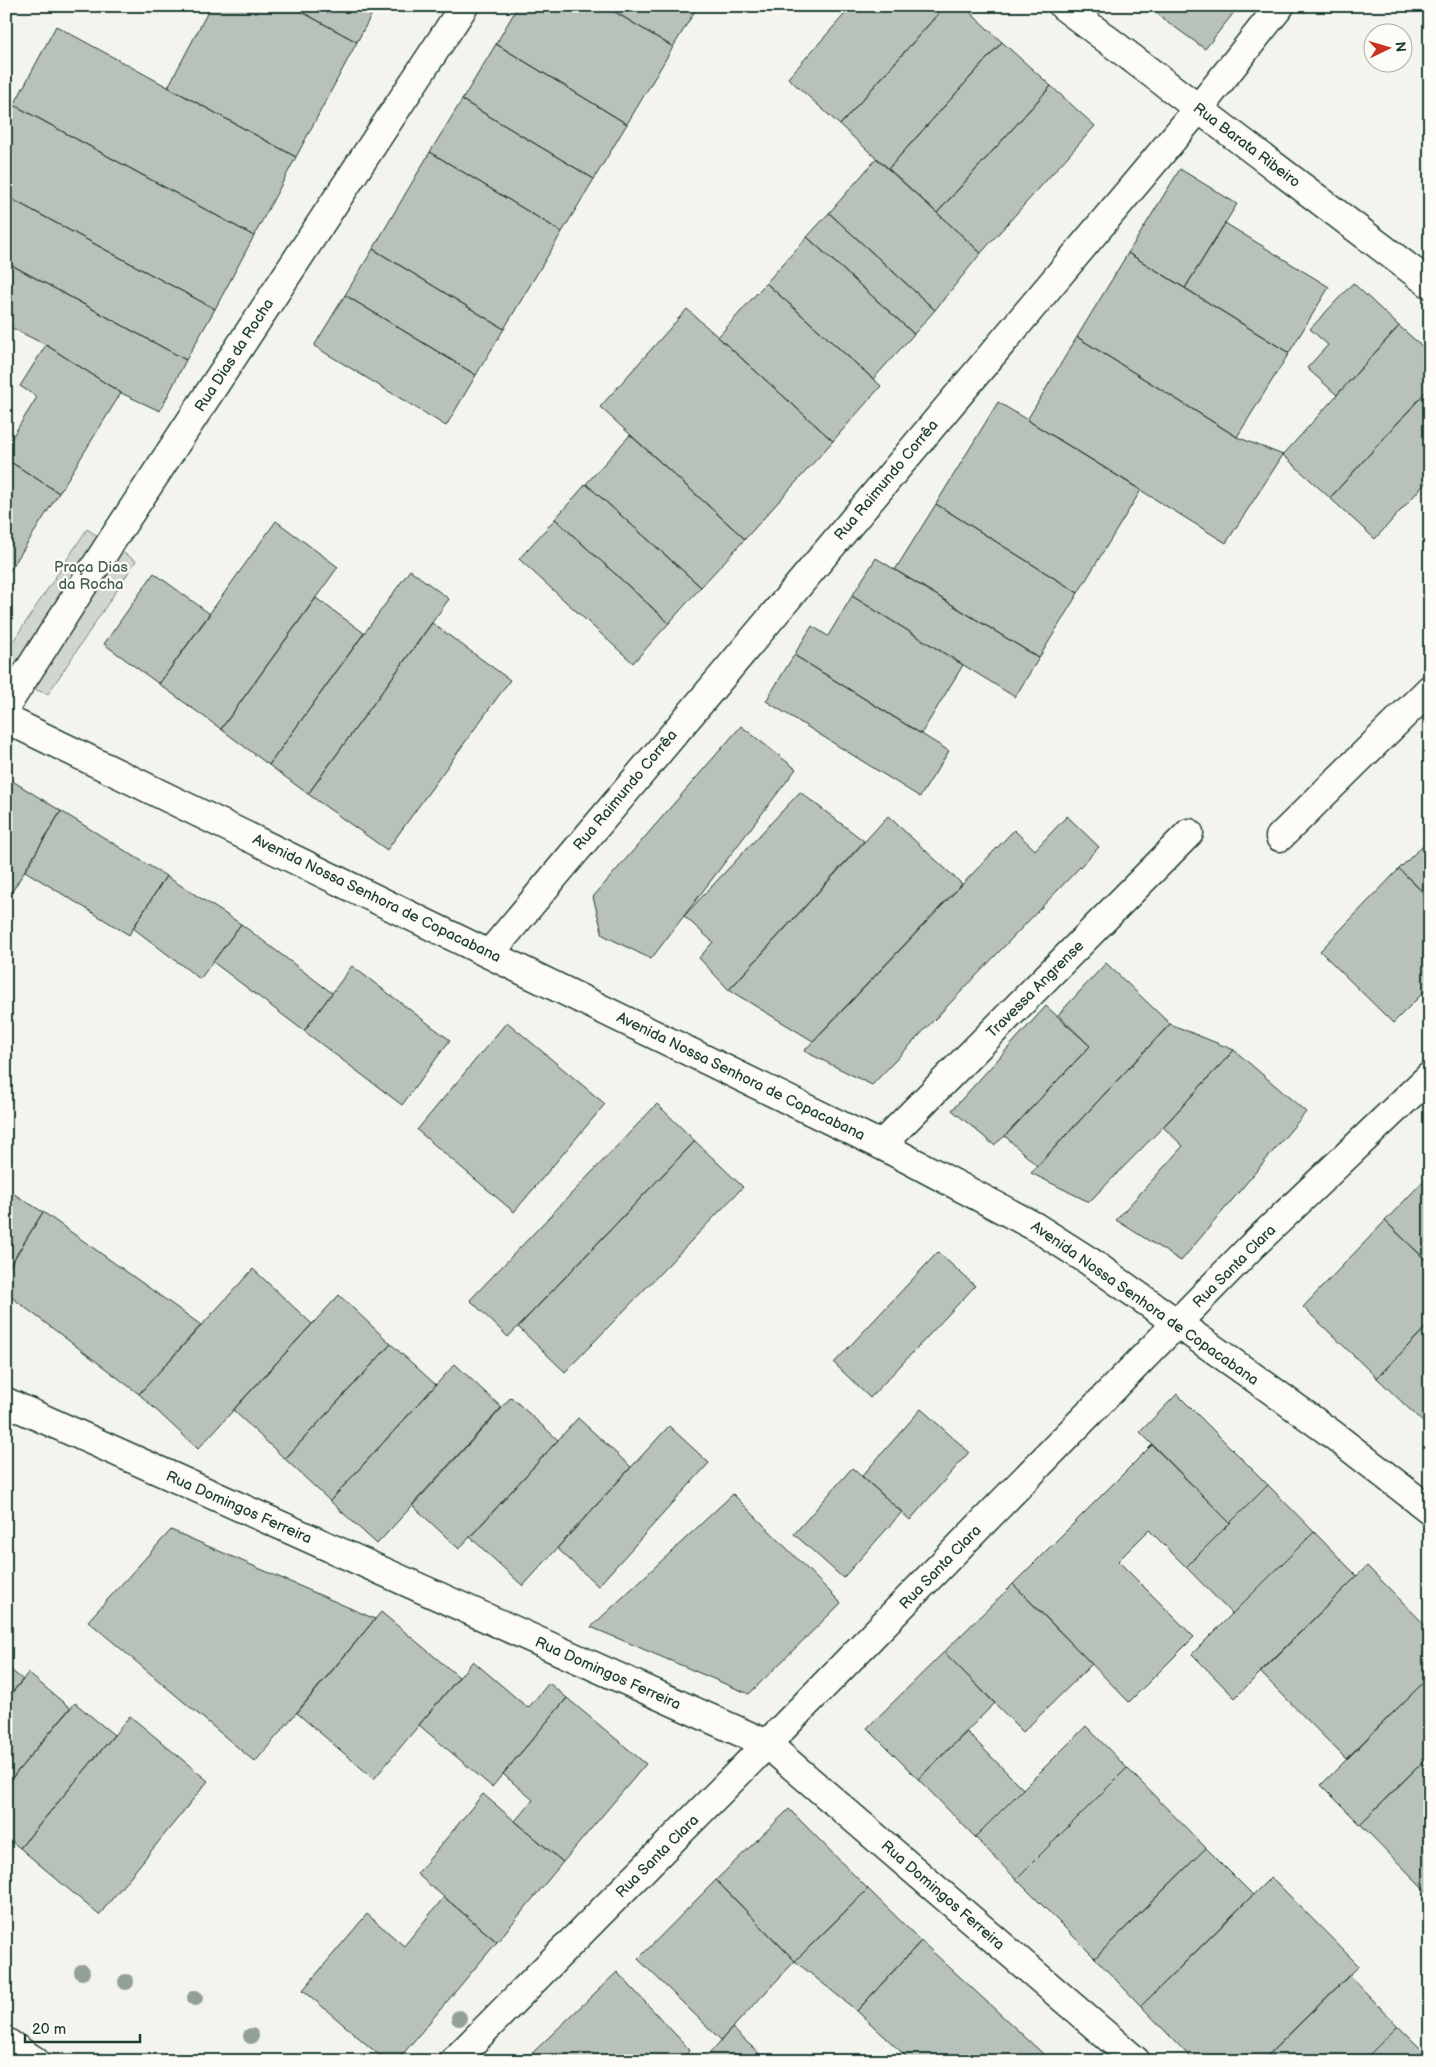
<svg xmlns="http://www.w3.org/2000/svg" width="1436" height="2067" font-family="'Balsamiq Sans',sans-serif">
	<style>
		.green { fill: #d1d6d1; stroke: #788a82 }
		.building { fill: #b9c1bb; stroke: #1f3d34 }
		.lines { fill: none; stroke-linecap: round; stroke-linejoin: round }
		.street-casing { stroke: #1f3d34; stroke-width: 31 }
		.secondary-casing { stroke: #1f3d34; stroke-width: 31 }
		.highway-casing { stroke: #1f3d34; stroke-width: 31 }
		.street { stroke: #fdfcf7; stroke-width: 28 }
		.secondary { stroke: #fdfcf7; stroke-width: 28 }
		.highway { stroke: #fdfcf7; stroke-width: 28 }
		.tree { fill: #93a099 }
		.labels { text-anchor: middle; stroke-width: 4.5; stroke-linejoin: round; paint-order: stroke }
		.street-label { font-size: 15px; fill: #1f3d34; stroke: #fdfcf7 }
		.park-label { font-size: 15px; fill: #435c53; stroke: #fdfcf7 }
	</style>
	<rect width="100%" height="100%" fill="#f4f4ef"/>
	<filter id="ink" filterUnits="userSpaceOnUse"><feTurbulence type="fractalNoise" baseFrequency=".02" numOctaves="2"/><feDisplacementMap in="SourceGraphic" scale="10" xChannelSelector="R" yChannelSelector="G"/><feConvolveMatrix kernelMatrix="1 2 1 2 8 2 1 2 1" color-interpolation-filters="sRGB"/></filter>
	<g filter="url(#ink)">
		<path class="green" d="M87 529 136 561 48 694 6 680V652Z"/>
		<path class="building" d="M211 6H291L357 42 296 157 168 87Z
			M291 6H376L357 42Z
			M518 6H605L673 47 627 124 496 44Z
			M605 6H698L673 47Z
			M852 6H945L840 125 788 78Z
			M945 6H963L1002 42 888 169 840 125Z
			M1146 6H1239L1205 49Z
			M56 26 296 157 254 236 14 105Z
			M1002 42 1051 86 937 213 888 169Z
			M496 44 627 124 594 179 462 100Z
			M1051 86 1095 126 981 253 937 213Z
			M462 100 594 179 562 232 430 152Z
			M14 105 254 236 215 309 6 196V119Z
			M430 152 562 232 504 329 373 249Z
			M877 158 981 253 935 310 829 213Z
			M1180 169 1237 204 1185 288 1128 253Z
			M6 196 215 309 186 360 6 262Z
			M829 213 935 310 914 334 807 237Z
			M1225 223 1329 287 1289 353 1185 288Z
			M807 237 914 334 873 379 766 283Z
			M373 249 504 329 476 375 345 295Z
			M1128 253 1289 353 1237 437 1077 337Z
			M6 262 186 360 160 411 121 393 46 345 6 325Z
			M766 283 881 386 833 441 718 337Z
			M1353 283 1399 326 1337 395 1307 368 1328 345 1310 329Z
			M345 295 476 375 446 426 314 346Z
			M687 309 833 441 745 539 600 407Z
			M1399 326 1430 353V387L1330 498 1283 455Z
			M1077 337 1237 437 1283 455 1226 543 1027 420Z
			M46 345 121 393 59 493 6 459V447L37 397 20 386Z
			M1430 387V478L1375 539 1330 498Z
			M998 402 1141 490 1078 593 936 504Z
			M630 435 745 539 701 587 586 484Z
			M6 459 59 493 6 577Z
			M586 484 701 587 669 623 555 519Z
			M936 504 1078 593 1039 658 895 570Z
			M555 519 669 623 633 663 519 559Z
			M276 521 338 567 221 729 159 684Z
			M876 558 1039 658 1015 697 852 596Z
			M410 570 449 599 308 794 269 765Z
			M154 573 210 614 159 684 104 644Z
			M852 596 963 665 921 734 794 655 812 626 828 636Z
			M316 598 364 633 269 765 221 729Z
			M432 623 510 680 387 850 308 794Z
			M794 655 949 751 920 797 766 701Z
			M741 726 796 769 651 959 603 935 593 897Z
			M6 777 61 811 7 900 6 899Z
			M800 792 864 841 729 990 699 958 713 942 684 916Z
			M61 811 166 876 129 935 25 871Z
			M888 816 962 884 813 1041 729 990Z
			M1067 816 1099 847 872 1085 804 1051 1014 830 1035 850Z
			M1430 838V899L1399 869Z
			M1399 869 1430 899V986L1393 1023 1320 951Z
			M166 876 241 924 200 979 133 928Z
			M241 924 332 993 304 1031 213 962Z
			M1106 963 1170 1024 1037 1166 1005 1136 1090 1046 1058 1015Z
			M352 966 450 1040 402 1105 304 1031Z
			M1046 1006 1090 1046 1005 1136 994 1145 952 1110Z
			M507 1022 605 1104 514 1212 417 1130Z
			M1170 1024 1234 1050 1163 1127 1089 1202 1031 1173Z
			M1234 1050 1306 1112 1181 1261 1116 1220 1183 1146 1163 1127Z
			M657 1104 695 1141 508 1337 470 1300Z
			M695 1141 743 1187 565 1372 518 1327Z
			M1430 1174V1264L1385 1221Z
			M6 1189 43 1212 6 1272Z
			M43 1212 201 1325 139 1394 6 1293V1272Z
			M1385 1221 1430 1264V1323L1377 1378 1303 1307Z
			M938 1252 975 1286 870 1398 834 1363Z
			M253 1269 312 1324 198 1449 139 1394Z
			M339 1295 391 1344 285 1459 233 1410Z
			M1430 1323V1429L1377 1378Z
			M391 1344 436 1385 330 1501 285 1459Z
			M455 1364 502 1408 377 1544 330 1501Z
			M1177 1394 1268 1485 1230 1523 1140 1432Z
			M511 1397 558 1440 459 1549 412 1505Z
			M921 1409 969 1452 910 1520 862 1476Z
			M578 1418 631 1467 523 1586 470 1537Z
			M669 1426 709 1463 598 1586 557 1548Z
			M1152 1445 1230 1523 1186 1567 1149 1530 1118 1561 1194 1637 1129 1702 1013 1584Z
			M852 1468 902 1512 843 1578 794 1534Z
			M1268 1485 1314 1532 1232 1614 1186 1567Z
			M733 1494 841 1603 749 1694 591 1627Z
			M171 1530 375 1619 255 1762 88 1621Z
			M1314 1532 1357 1576 1235 1698 1192 1654Z
			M1367 1566 1430 1630V1676L1346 1759 1260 1672Z
			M1013 1584 1092 1664 1023 1732 944 1652Z
			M381 1612 459 1677 374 1779 297 1713Z
			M944 1652 995 1703 918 1779 867 1728Z
			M473 1661 528 1708 549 1683 567 1698 492 1787 419 1725Z
			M6 1666 23 1680 6 1700Z
			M28 1673 70 1708 6 1785V1700Z
			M1430 1676V1755L1360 1824 1321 1785Z
			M567 1698 646 1764 563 1862 515 1821 533 1800 503 1774Z
			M75 1703 114 1735 20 1848 6 1837V1785Z
			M130 1716 208 1781 99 1915 20 1848Z
			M1086 1726 1127 1768 1016 1879 975 1837Z
			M967 1732 1023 1789 975 1837 918 1779Z
			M1430 1755V1895L1360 1824Z
			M1127 1768 1206 1848 1095 1958 1016 1879Z
			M483 1794 563 1862 497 1942 417 1874Z
			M789 1809 868 1889 795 1961 716 1880Z
			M1206 1848 1253 1895 1141 2006 1095 1958Z
			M1271 1877 1359 1966 1262 2061H1194L1141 2006Z
			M716 1880 795 1961 721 2040 638 1959Z
			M868 1889 921 1941 857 2011 795 1961Z
			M444 1897 497 1942 397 2061H386L303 1990 367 1914 404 1946Z
			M921 1941 1051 2061H911L857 2011Z
			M617 1972 690 2050 679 2061H524Z
			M1349 1975 1398 2026 1363 2061H1262Z
			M1398 2026 1430 2058V2061H1363Z
			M732 2028 767 2061H703Z"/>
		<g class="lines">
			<defs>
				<path id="street" d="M6 706 109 545 464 6
					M1280 837 1430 689
					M490 953 1199 108 1280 6
					M881 1145 1189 833
					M6 1402 767 1744 1136 2061"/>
				<path id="secondary" d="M1063 6 1430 284
					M6 719 881 1145 1034 1226 1089 1261 1263 1384 1332 1434 1430 1510
					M454 2061 767 1744 1252 1246 1430 1076"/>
				<path id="highway" d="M6 2042 35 2061"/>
			</defs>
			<use href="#street" class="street-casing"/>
			<use href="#secondary" class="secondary-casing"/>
			<use href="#highway" class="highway-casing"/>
			<use href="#street" class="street"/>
			<use href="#secondary" class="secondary"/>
			<use href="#highway" class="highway"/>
		</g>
		<g class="tree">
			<circle cx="82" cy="1972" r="8"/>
			<circle cx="126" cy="1982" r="8"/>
			<circle cx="195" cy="1998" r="8"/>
			<circle cx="459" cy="2018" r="8"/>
			<circle cx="251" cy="2036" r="8"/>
		</g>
	</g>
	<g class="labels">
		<g class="street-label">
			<text transform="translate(1247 145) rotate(37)" y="5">Rua Barata Ribeiro</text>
			<text transform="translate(234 355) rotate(-57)" y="5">Rua Dias da Rocha</text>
			<text transform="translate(886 480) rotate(-50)" y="5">Rua Raimundo Corrêa</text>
			<text transform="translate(625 790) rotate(-50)" y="5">Rua Raimundo Corrêa</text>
			<text transform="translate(377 898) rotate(26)" y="5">Avenida Nossa Senhora de Copacabana</text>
			<text transform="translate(1035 989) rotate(-45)" y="5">Travessa Angrense</text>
			<text transform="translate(741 1076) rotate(26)" y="5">Avenida Nossa Senhora de Copacabana</text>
			<text transform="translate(1234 1266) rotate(-45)" y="5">Rua Santa Clara</text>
			<text transform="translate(1145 1303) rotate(35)" y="5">Avenida Nossa Senhora de Copacabana</text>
			<text transform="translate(239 1507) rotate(24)" y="5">Rua Domingos Ferreira</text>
			<text transform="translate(940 1567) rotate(-46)" y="5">Rua Santa Clara</text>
			<text transform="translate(608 1673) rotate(24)" y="5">Rua Domingos Ferreira</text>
			<text transform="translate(657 1856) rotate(-45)" y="5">Rua Santa Clara</text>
			<text transform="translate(943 1895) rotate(41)" y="5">Rua Domingos Ferreira</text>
		</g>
		<g class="park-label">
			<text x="91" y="572">Praça Dias<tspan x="91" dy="17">da Rocha</tspan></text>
		</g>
	</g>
	<rect width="1436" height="2067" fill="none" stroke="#fdfcf7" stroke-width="25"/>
	<rect x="12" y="12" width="1411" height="2042" fill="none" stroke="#1f3d34" stroke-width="2" filter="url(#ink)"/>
	<g transform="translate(1388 48) rotate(85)"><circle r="24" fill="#fdfcf7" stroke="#a4b0a9"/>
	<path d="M0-4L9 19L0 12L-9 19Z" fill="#c8321e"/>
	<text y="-8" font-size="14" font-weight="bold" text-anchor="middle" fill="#1f3d34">N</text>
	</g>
	<path d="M25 2034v8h115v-8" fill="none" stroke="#1f3d34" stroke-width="2.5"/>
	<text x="32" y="2034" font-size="15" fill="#1f3d34" stroke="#fdfcf7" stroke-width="4" paint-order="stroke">20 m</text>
</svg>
